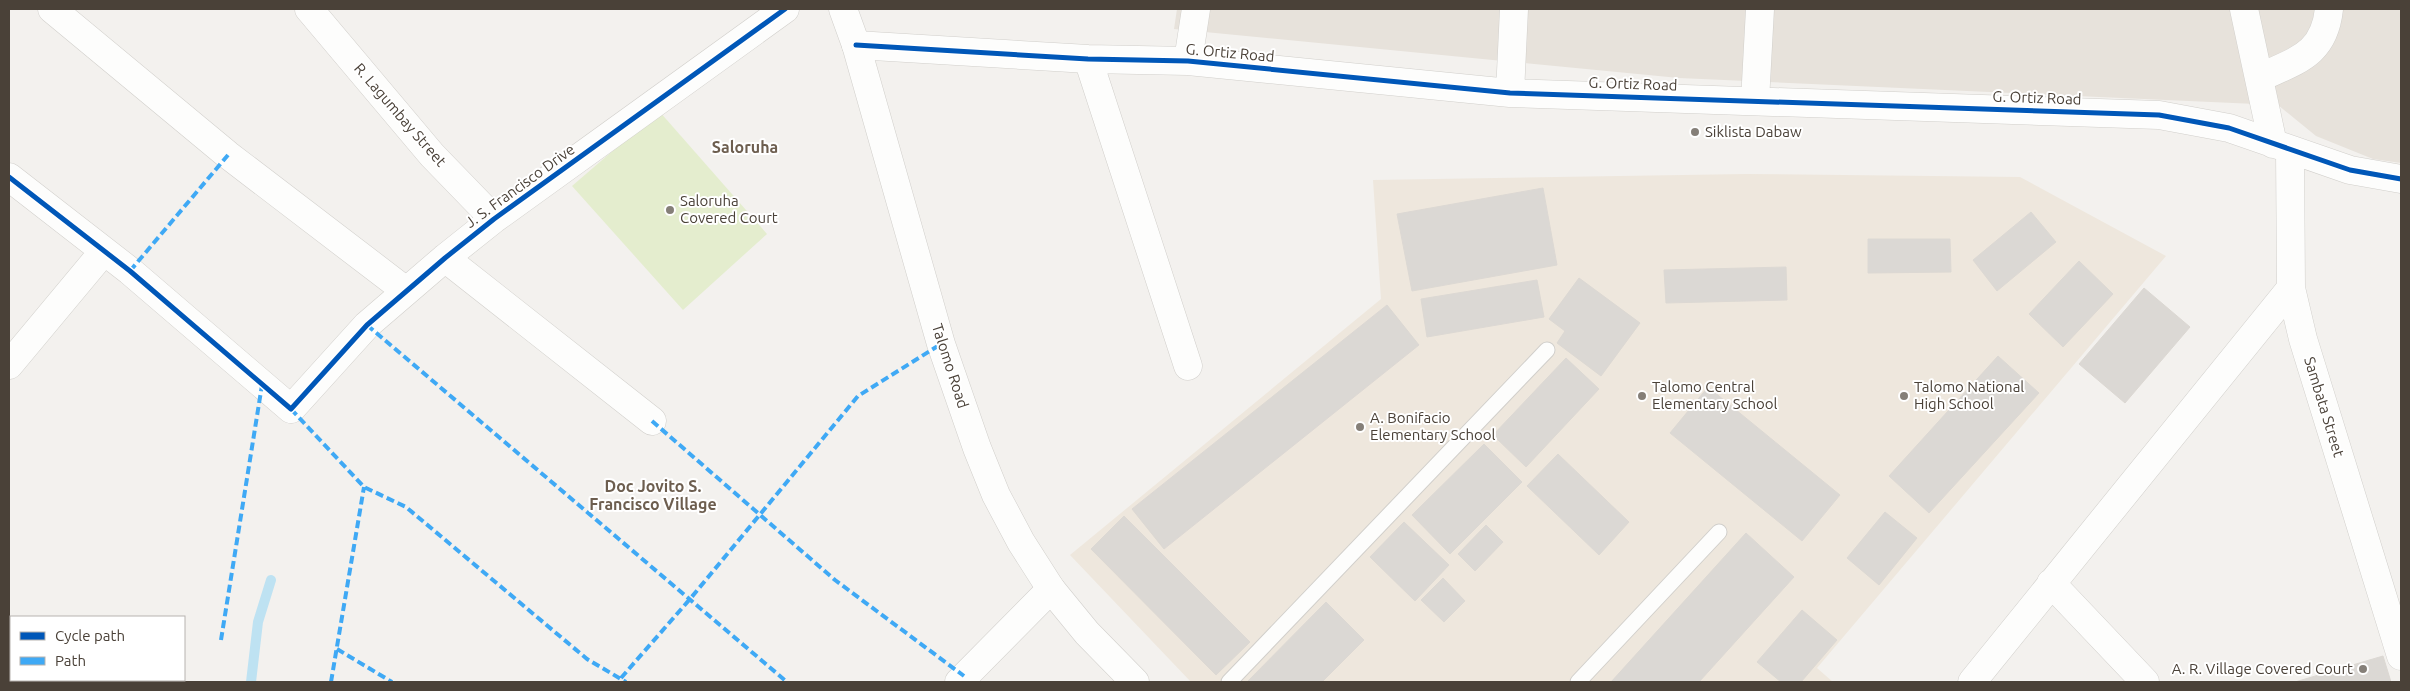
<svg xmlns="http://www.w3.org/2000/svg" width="2410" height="691" font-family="Ubuntu,sans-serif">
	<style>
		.residential { fill: #e7e2db }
		.education { fill: #eee7dd }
		.green { fill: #e4edce }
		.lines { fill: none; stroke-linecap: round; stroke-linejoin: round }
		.stream { stroke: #bee2f2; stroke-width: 10 }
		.building { fill: #dbd8d4; stroke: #dcd8d3 }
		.service-casing { stroke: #d1cfcb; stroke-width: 17 }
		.minor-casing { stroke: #d1cfcb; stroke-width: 29 }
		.tertiary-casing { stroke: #d1cfcb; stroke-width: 29 }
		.service { stroke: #fdfdfc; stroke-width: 15 }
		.minor { stroke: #fdfdfc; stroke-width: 28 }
		.tertiary { stroke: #fdfdfc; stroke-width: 28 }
		.quiet { stroke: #3fa9f5; stroke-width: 4; stroke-dasharray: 8 4; stroke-linecap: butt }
		.cycleway-casing { stroke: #fff; stroke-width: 8 }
		.cycleway { stroke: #0057b8; stroke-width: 5 }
		.poi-dot { fill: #857f78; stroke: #fff; stroke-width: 2 }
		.labels { text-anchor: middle; stroke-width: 4; stroke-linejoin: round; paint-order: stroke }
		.street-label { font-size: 15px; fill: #4a4138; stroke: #fff }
		.poi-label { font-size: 15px; fill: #4a4138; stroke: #fff; text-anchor: start }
		.neighbourhood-label { font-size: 16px; font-weight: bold; fill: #6d5e4f; stroke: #fff }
	</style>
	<rect width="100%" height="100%" fill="#f3f1ee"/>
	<path class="residential" d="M1177 9H2401V163L2373 159 2316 136 2278 105 1679 78 1174 29Z"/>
	<path class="education" d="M1746 174 2020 177 2166 256 1817 668 1833 682H1191L1070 555 1381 299 1373 180Z"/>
	<path class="green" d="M659 111 767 234 683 310 572 186Z"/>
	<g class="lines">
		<path class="stream" d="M251 682 258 622 271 580"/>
	</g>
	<path class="building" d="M1543 188 1557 265 1412 291 1397 214Z
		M2031 212 2056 242 1997 291 1973 260Z
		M1868 239H1950L1951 272 1868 273Z
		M2079 261 2113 294 2063 347 2029 314Z
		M1786 267 1787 300 1666 303 1664 270Z
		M1579 278 1640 323 1601 376 1557 343 1565 331 1549 319Z
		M1537 280 1544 317 1427 337 1421 299Z
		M2144 288 2190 327 2125 403 2079 364Z
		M1387 305 1419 345 1164 549 1132 509Z
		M1998 356 2039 393 1929 513 1889 476Z
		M1566 358 1599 389 1526 467 1493 435Z
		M1708 387 1840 495 1802 541 1670 433Z
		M1484 444 1522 482 1450 554 1412 515Z
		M1558 454 1629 522 1599 555 1527 486Z
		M1885 512 1917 538 1879 585 1847 558Z
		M1124 516 1250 642 1216 675 1091 549Z
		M1404 522 1449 565 1415 601 1370 557Z
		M1486 525 1503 542 1475 571 1458 554Z
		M1746 533 1794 577 1699 682H1611Z
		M1443 578 1465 601 1444 622 1421 600Z
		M1326 602 1364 640 1322 682H1247Z
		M1802 610 1837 640 1801 682H1781L1757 662Z
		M2383 656 2391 682H2295Z"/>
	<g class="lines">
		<defs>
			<path id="service" d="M1229 682 1547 350
				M1578 682 1719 532"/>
			<path id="minor" d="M52 9 228 155 406 291
				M309 9 432 155 494 219
				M2244 9 2273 144
				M856 45 1088 59 1188 61 1510 93 2159 115 2229 128 2350 170 2401 179
				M1088 59 1188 366
				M1188 61 1196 9
				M2259 78C2297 60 2324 55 2329 9
				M1510 93 1514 9
				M1755 101 1760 9
				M2290 150 2291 288 2303 339 2401 656
				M9 177 130 271 291 409 367 325 445 258 494 219 785 9
				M445 258 652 421
				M9 365 104 251
				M2051 583 2145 682
				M959 682 1051 589
				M1972 682 2291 288"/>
			<path id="tertiary" d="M843 9 856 45 941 344 977 448 996 495 1021 542 1051 589 1087 633 1135 682"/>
		</defs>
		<use href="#service" class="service-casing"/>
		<use href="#minor" class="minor-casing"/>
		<use href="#tertiary" class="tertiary-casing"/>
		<use href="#service" class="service"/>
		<use href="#minor" class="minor"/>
		<use href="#tertiary" class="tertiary"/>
		<path class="quiet" d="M130 271 228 155
			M367 325 787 682
			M291 409 364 487 406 507 587 659 626 682
			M652 421 835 580 964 676
			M221 640 262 385
			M337 649 392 682
			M621 678 690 599 858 396 941 344
			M331 682 364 487"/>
		<defs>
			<path id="cycleway" d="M856 45 1088 59 1188 61 1510 93 2159 115 2229 128 2350 170 2401 179
				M9 177 130 271 291 409 367 325 445 258 494 219 785 9"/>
		</defs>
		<use href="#cycleway" class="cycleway-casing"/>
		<use href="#cycleway" class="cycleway"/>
	</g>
	<g class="poi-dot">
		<circle cx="1695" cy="132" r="5"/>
		<circle cx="670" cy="210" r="5"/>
		<circle cx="1642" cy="396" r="5"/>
		<circle cx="1904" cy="396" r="5"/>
		<circle cx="1360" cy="427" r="5"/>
		<circle cx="2363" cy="669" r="5"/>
	</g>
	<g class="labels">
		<g class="street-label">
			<text transform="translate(1230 53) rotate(5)" y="5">G. Ortiz Road</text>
			<text transform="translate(1633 84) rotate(2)" y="5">G. Ortiz Road</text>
			<text transform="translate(2037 98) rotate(2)" y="5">G. Ortiz Road</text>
			<text transform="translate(400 115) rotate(49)" y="5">R. Lagumbay Street</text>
			<text transform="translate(520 186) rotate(-36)" y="5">J. S. Francisco Drive</text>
			<text transform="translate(950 366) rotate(72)" y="5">Talomo Road</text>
			<text transform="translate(2324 407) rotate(73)" y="5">Sambata Street</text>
		</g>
		<g class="poi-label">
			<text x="1705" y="137">Siklista Dabaw</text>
			<text x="680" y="206">Saloruha<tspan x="680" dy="17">Covered Court</tspan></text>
			<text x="1652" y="392">Talomo Central<tspan x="1652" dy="17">Elementary School</tspan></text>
			<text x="1914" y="392">Talomo National<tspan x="1914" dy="17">High School</tspan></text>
			<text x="1370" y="423">A. Bonifacio<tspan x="1370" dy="17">Elementary School</tspan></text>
			<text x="2353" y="674" text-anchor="end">A. R. Village Covered Court</text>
		</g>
		<g class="neighbourhood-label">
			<text x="745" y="153">Saloruha</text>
			<text x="653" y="492">Doc Jovito S.<tspan x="653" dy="18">Francisco Village</tspan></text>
		</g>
	</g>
	<rect width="2410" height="691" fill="none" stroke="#4a4138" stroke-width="20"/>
	<rect x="10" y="616" width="175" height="65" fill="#ffffff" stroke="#b7b3af"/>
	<rect x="20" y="632" width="25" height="8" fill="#0057b8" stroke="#b7b3af"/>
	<text x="55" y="641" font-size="15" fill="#4a4138">Cycle path</text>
	<rect x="20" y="657" width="25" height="8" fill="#3fa9f5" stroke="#b7b3af"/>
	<text x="55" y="666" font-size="15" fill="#4a4138">Path</text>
</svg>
